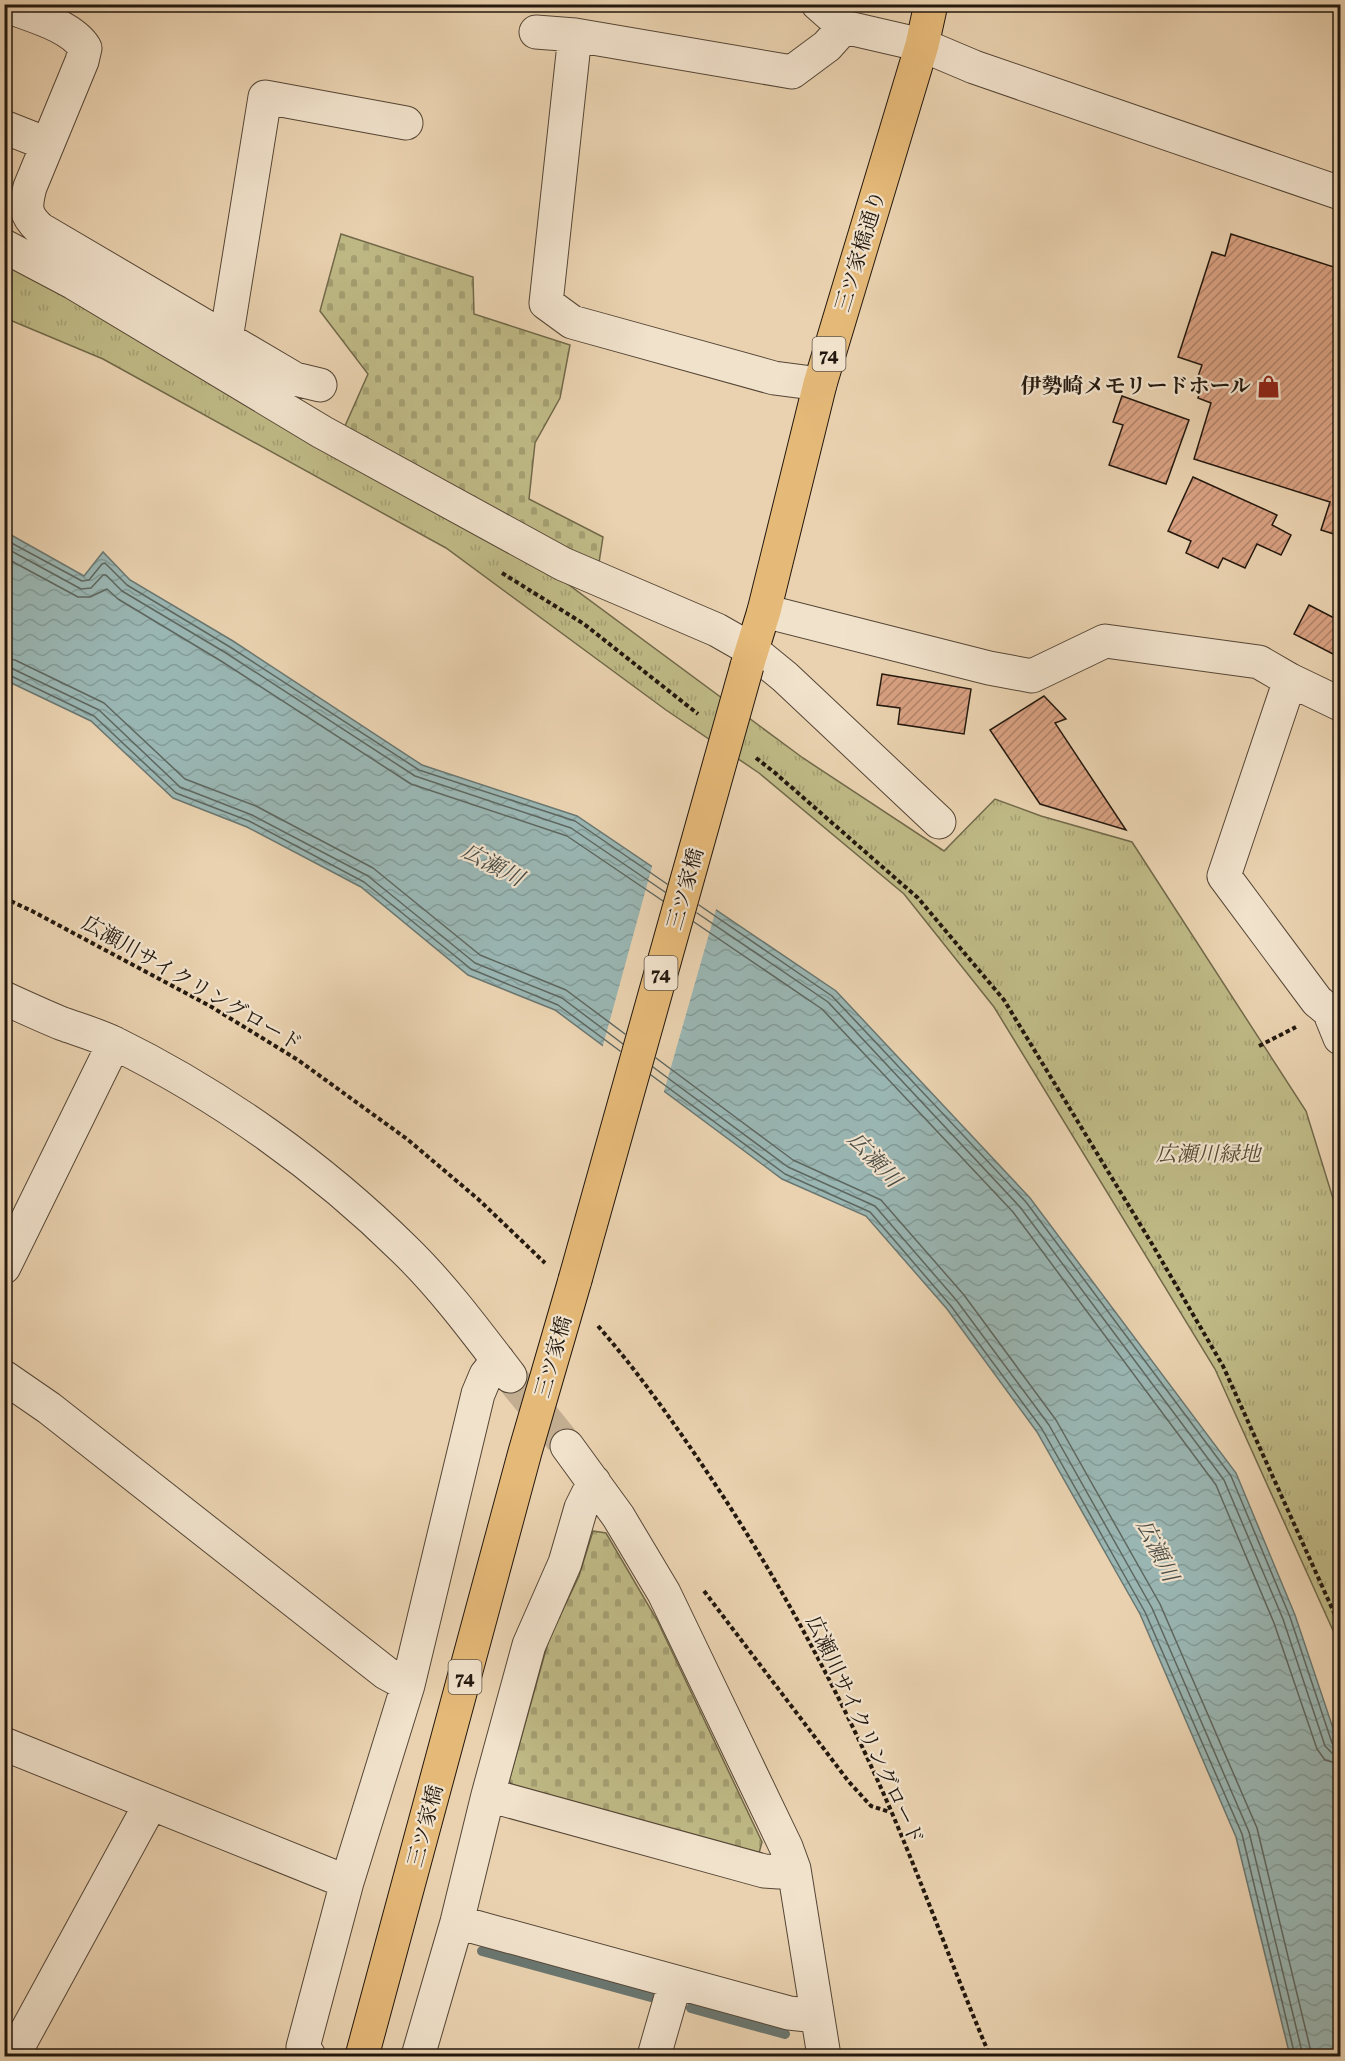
<svg xmlns="http://www.w3.org/2000/svg" width="1345" height="2061" font-family="Vollkorn,'Noto Serif JP',serif">
	<style>
		.cemetery { fill: url(#cemetery-stones); stroke: #71694a; stroke-width: 1.5 }
		.park { fill: url(#park-tufts); stroke: #71694a; stroke-width: 1.5 }
		.water { fill: url(#water-waves); stroke: #6a7771; stroke-width: 1.5 }
		.pier { fill: #ead2b0 }
		.lines { fill: none; stroke-linecap: round; stroke-linejoin: round }
		.shore { stroke: #5e6760; stroke-width: 1.5 }
		.stream { stroke: #6a7771; stroke-width: 10 }
		.building { fill: url(#building-hatch); stroke: #23180e; stroke-width: 1.5 }
		.minor-tunnel { stroke: #c2ad90; stroke-width: 33; stroke-dasharray: 33 16; stroke-linecap: butt }
		.minor-casing { stroke: #554636; stroke-width: 35 }
		.major-casing { stroke: #23180e; stroke-width: 35 }
		.path { stroke: #23180e; stroke-width: 4; stroke-dasharray: 4.5 3; stroke-linecap: butt }
		.minor { stroke: #f1e2cc; stroke-width: 33 }
		.major { stroke: #e5b978; stroke-width: 33 }
		.major-bridge-casing { stroke: #23180e; stroke-width: 35; stroke-linecap: butt }
		.major-bridge { stroke: #e5b978; stroke-width: 33 }
		.labels { text-anchor: middle; stroke-width: 4.5; stroke-linejoin: round; paint-order: stroke }
		.shield { fill: #f1e2cc; stroke: #615547; stroke-width: 1.5 }
		.shield-label { font-size: 20px; font-weight: bold; fill: #23180e }
		.street-label { font-size: 21px; fill: #23180e; stroke: #f1e2cc }
		.poi-label { font-size: 21px; font-weight: bold; fill: #23180e; stroke: #f1e2cc; text-anchor: end }
		.park-label { font-size: 21px; font-style: italic; fill: #524932; stroke: #f1e2cc }
		.water-label { font-size: 22px; font-style: italic; fill: #4d4f48; stroke: #f1e2cc }
	</style>
	<defs>
		<pattern id="cemetery-stones" width="16" height="16" patternUnits="userSpaceOnUse" patternTransform="scale(1.5)"><rect width="16" height="16" fill="#bfba86"/><path d="M2 7V4a2 2 0 0 1 4 0v3zM10 15v-3a2 2 0 0 1 4 0v3z" fill="#a49f72"/></pattern>
		<pattern id="park-tufts" width="24" height="20" patternUnits="userSpaceOnUse" patternTransform="scale(1.5)"><rect width="24" height="20" fill="#bfba86"/><path d="M3 7l-1-3M5 7V3M7 7l1-3M15 17l-1-3M17 17v-4M19 17l1-3" fill="none" stroke="#a49f72"/></pattern>
		<pattern id="water-waves" width="16" height="10" patternUnits="userSpaceOnUse" patternTransform="scale(1.5)"><rect width="16" height="10" fill="#9ab6b3"/><path d="M0 5q4-4 8 0t8 0" fill="none" stroke="#849c99"/></pattern>
		<pattern id="building-hatch" width="6" height="6" patternUnits="userSpaceOnUse" patternTransform="scale(1.5)"><rect width="6" height="6" fill="#d9a182"/><path d="M-1 1l2-2M0 6l6-6M5 7l2-2" fill="none" stroke="#b08269"/></pattern>
	</defs>
	<rect width="100%" height="100%" fill="#ead2b0"/>
	<filter id="stains"><feTurbulence type="fractalNoise" baseFrequency=".00333" numOctaves="4"/><feColorMatrix values="0 0 0 0 .2 0 0 0 0 .09 0 0 0 0 .02 0 0 0 .5 -.17"/></filter>
	<radialGradient id="worn" r=".72"><stop offset=".6" stop-color="#630" stop-opacity="0"/><stop offset="1" stop-color="#630" stop-opacity=".3"/></radialGradient>
	<path class="cemetery" d="M341 234 473 277 474 314 570 345 560 398 535 443 529 499 603 537 598 569 341 435 368 374 320 311Z
		M593 1531 606 1533 657 1620 762 1842 759 1853 520 1793 509 1781 549 1639 579 1576Z"/>
	<path class="park" d="M4 254 554 574 803 758 944 851 995 799 1041 816 1132 842 1306 1111 1340 1221V1646L1215 1369 994 1007 904 894 759 773 666 710 446 548 103 359 5 318Z"/>
	<path class="water" d="M4 531 84 576 103 552 130 580 233 641 422 765 577 816 836 991 1030 1198 1236 1473 1295 1615 1340 1749V2056H1290L1236 1837 1140 1614 1037 1432 947 1309 866 1216 782 1179 555 1010 468 975 361 887 247 827 173 798 91 721 5 680Z"/>
	<path class="pier" d="M653 863 717 906 663 1095 602 1049Z"/>
	<g class="lines">
		<path class="shore" d="M4 539 82 581 89 580 102 564 105 563 127 585 230 647 419 770 575 821 667 884
			M4 547 81 589 91 588 103 575H106L122 591 226 653 415 776 571 828 665 892
			M4 557 78 597H90L107 589 118 599 221 661 411 784 567 836 663 901
			M4 658 15 660 104 703 185 779 256 806 373 868 480 955 566 990 625 1034
			M4 667 13 669 99 710 180 787 252 815 368 876 475 963 562 998 623 1044
			M4 675H9L94 716 176 793 249 821 364 882 471 969 558 1005 620 1051
			M699 905 832 996 1026 1202 1231 1476 1290 1617 1332 1743 1335 1747H1340
			M697 913 828 1002 1020 1207 1224 1480 1283 1619 1325 1746 1332 1753 1340 1755
			M694 922 822 1009 1013 1212 1216 1485 1274 1623 1317 1749 1325 1760 1340 1764
			M656 1058 793 1160 881 1200 964 1295 1056 1420 1160 1604 1257 1828 1312 2056
			M653 1067 788 1167 875 1206 957 1301 1049 1425 1152 1608 1249 1832 1303 2056
			M651 1075 785 1174 870 1212 951 1306 1042 1429 1145 1612 1242 1834 1295 2056"/>
		<path class="stream" d="M482 1951 651 1997
			M691 2008 785 2034"/>
	</g>
	<path class="building" d="M1231 234 1340 269V536L1321 530 1330 502 1194 459 1211 403 1198 398 1201 387 1195 385 1202 365 1178 357 1212 252 1225 256Z
		M1122 396 1189 420 1166 484 1109 465 1123 425 1113 422Z
		M1193 477 1277 515 1272 525 1291 535 1281 555 1257 544 1245 568 1223 558 1218 568 1186 553 1191 541 1168 531Z
		M1309 605 1340 621V640L1333 654 1294 634Z
		M882 674 971 689 964 734 898 724 900 708 877 705Z
		M1044 696 1066 719 1055 723 1126 830 1040 804 990 730Z"/>
	<g class="lines">
		<path class="minor-tunnel" d="M510 1376 567 1446"/>
		<defs>
			<path id="minor" d="M818 4 844 27 922 45 974 67 1340 193
				M4 5C29 15 71 25 85 48L82 61 30 187C25 207 24 214 40 229L295 379 320 385
				M536 32 575 35 792 72 827 46 844 27
				M575 35 546 303 572 322 774 378 820 384
				M4 127 47 144
				M4 246 74 283 322 432 563 564 717 630 752 650 785 677 939 822
				M226 339 265 97 406 123
				M764 611 989 668 1032 676 1105 641 1259 662 1290 680 1340 704
				M1290 680 1224 876 1317 1001 1329 1011 1340 1038
				M4 998C24 1007 43 1016 63 1024 80 1030 97 1035 114 1043 220 1095 321 1167 405 1250 444 1288 477 1333 510 1376
				M4 1267 114 1043
				M4 1377 49 1408 386 1673 408 1685
				M567 1446 618 1516 664 1593 786 1847 794 1869 824 2056
				M4 1744 347 1882
				M488 1795 764 1871 779 1872 794 1869
				M457 1922 789 2013 817 2016
				M13 2056 151 1803
				M309 2056 303 2047 347 1882 408 1685 478 1394 486 1375 498 1360
				M418 2056 457 1922 488 1795 529 1645 565 1563 581 1508 594 1482
				M654 2056 675 1983"/>
			<path id="major" d="M747 666 764 611 820 384 922 45 931 4
				M362 2056 525 1452 575 1280"/>
		</defs>
		<use href="#minor" class="minor-casing"/>
		<use href="#major" class="major-casing"/>
		<path class="path" d="M502 573 584 624 698 714
			M756 758 774 772 918 898 1004 1000 1152 1244 1223 1366 1340 1626
			M4 898 32 911 210 1006 298 1060 407 1139 478 1199 545 1263
			M1259 1046 1296 1027
			M598 1326C639 1373 674 1423 709 1475 780 1581 841 1695 892 1813 926 1893 956 1976 990 2056
			M704 1591 849 1782 871 1806 890 1812"/>
		<use href="#minor" class="minor"/>
		<use href="#major" class="major"/>
		<defs>
			<path id="major-bridge" d="M575 1280 747 666"/>
		</defs>
		<use href="#major-bridge" class="major-bridge-casing"/>
		<use href="#major-bridge" class="major-bridge"/>
	</g>
	<defs>
		<symbol id="shop-bare" viewBox="-9 -9 18 18"><path d="M-5-2.5h2.3a2.7 3.5 0 0 1 5.4 0H5L5.5 6h-11ZM-1.5-2.5h3a1.5 2.3 0 0 0-3 0Z" fill="#8f2418" stroke="#f1e2cc" stroke-width="2.5" paint-order="stroke"/></symbol>
	</defs>
	<g fill-rule="evenodd">
		<use href="#shop-bare" x="1252" y="370" width="33" height="33"/>
	</g>
	<g class="labels">
		<g class="shield">
			<rect x="812.5" y="337" width="33" height="34" rx="4.5"/>
			<rect x="644.5" y="956" width="33" height="34" rx="4.5"/>
			<rect x="448.5" y="1660" width="33" height="34" rx="4.5"/>
		</g>
		<g class="shield-label">
			<text x="829" y="361">74</text>
			<text x="661" y="980">74</text>
			<text x="465" y="1684">74</text>
		</g>
		<g class="street-label">
			<text transform="translate(860 251) rotate(-73)" y="7">三ツ家橋通り</text>
			<text transform="translate(685 889) rotate(-74)" y="7">三ツ家橋</text>
			<text transform="translate(192 983) rotate(30)" y="7">広瀬川サイクリングロード</text>
			<text transform="translate(553 1357) rotate(-74)" y="7">三ツ家橋</text>
			<text transform="translate(865 1730) rotate(65)" y="7">広瀬川サイクリングロード</text>
			<text transform="translate(425 1826) rotate(-75)" y="7">三ツ家橋</text>
		</g>
		<g class="poi-label">
			<text x="1251" y="393">伊勢崎メモリードホール</text>
		</g>
		<g class="park-label">
			<text x="1208" y="1161">広瀬川緑地</text>
		</g>
		<g class="water-label">
			<text transform="translate(493 864) rotate(28)" y="8">広瀬川</text>
			<text transform="translate(875 1159) rotate(47)" y="8">広瀬川</text>
			<text transform="translate(1158 1550) rotate(64)" y="8">広瀬川</text>
		</g>
	</g>
	<rect width="1345" height="2061" fill="none" stroke="#ead2b0" stroke-width="24"/>
	<rect x="6" y="6" width="1333" height="2049" fill="none" stroke="#23180e" stroke-width="3"/>
	<rect x="12" y="12" width="1321" height="2037" fill="none" stroke="#23180e" stroke-width="1.5"/>
	<rect width="100%" height="100%" filter="url(#stains)"/>
	<rect width="100%" height="100%" fill="url(#worn)"/>
</svg>
